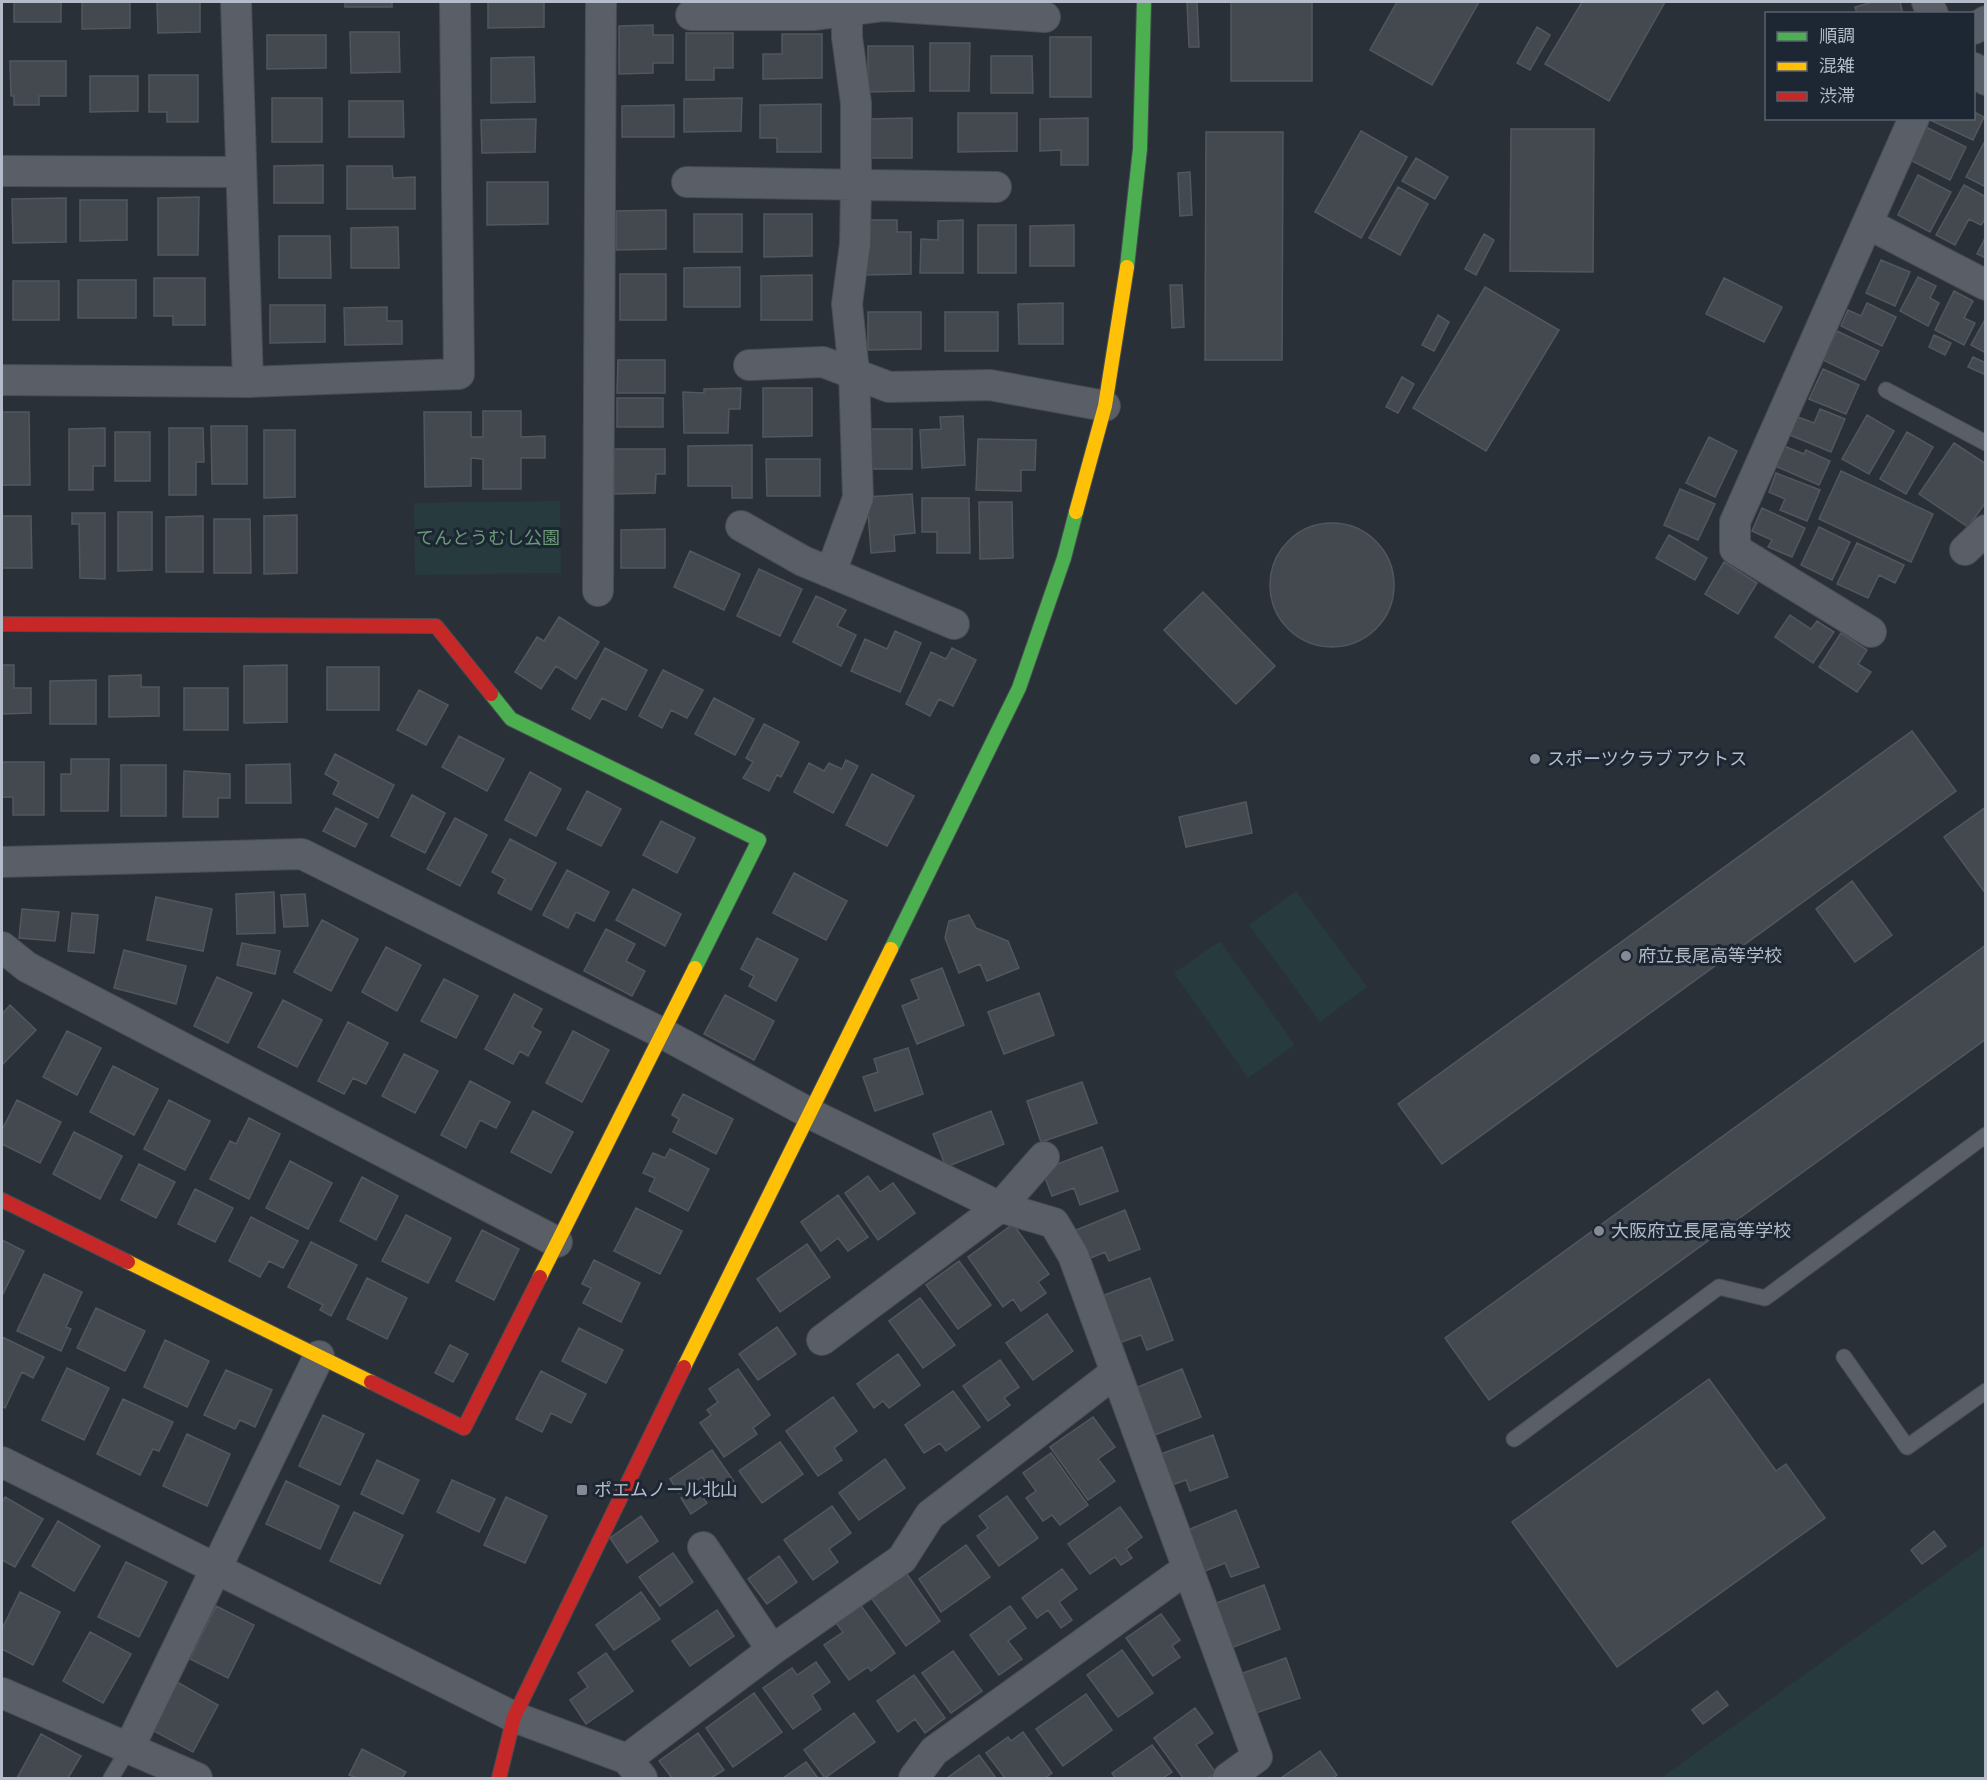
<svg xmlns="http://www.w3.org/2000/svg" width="1987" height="1780" font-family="'Source Sans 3','Noto Sans JP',sans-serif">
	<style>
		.green { fill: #273a3e }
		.building { fill: #444950; stroke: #52575f; stroke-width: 1.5 }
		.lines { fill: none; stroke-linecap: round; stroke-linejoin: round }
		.lane-casing { stroke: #484c53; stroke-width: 17 }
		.street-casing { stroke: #484c53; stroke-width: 32 }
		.fast-casing { stroke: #484c53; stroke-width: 16 }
		.slow-casing { stroke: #484c53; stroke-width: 16 }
		.jam-casing { stroke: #484c53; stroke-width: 16 }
		.lane { stroke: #5a5e66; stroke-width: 15 }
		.street { stroke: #5a5e66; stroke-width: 30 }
		.fast { stroke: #4caf50; stroke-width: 14 }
		.slow { stroke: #ffc107; stroke-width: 14 }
		.jam { stroke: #c62828; stroke-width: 14 }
		.poi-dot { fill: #848b96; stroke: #1d2633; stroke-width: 2 }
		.labels { text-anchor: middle; stroke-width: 6; stroke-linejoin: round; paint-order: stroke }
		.park-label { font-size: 18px; fill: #6b9a76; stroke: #1d2633 }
		.poi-label { font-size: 18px; fill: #b4bcc9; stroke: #1d2633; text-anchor: start }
	</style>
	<rect width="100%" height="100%" fill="#2a3038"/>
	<path class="green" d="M560 501 561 573 415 575 414 503Z
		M1296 891 1367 987 1320 1022 1249 925Z
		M1220 941 1295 1045 1248 1078 1174 973Z
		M1985 1545V1778H1661Z"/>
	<path class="building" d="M14 2H61V22H14Z
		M82 2H130V28L82 29Z
		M157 2H200V32L158 33Z
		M345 2H392V7H345Z
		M488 2H544V27L488 28Z
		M1187 2H1197L1199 47H1189Z
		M1231 2H1312V81H1231Z
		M1397 2H1479L1432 85 1370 50Z
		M1582 2H1665L1609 101 1545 64Z
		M1873 2H1900L1903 14H1857L1855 7Z
		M653 25V35H673V63H653V73L619 74V26Z
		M1537 27 1550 35 1530 70 1517 63Z
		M350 32H399L400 72 351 73Z
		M686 33H733V68H714V80H686Z
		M782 34H822V78L763 79V54H782Z
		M267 35H326V68L267 69Z
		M1050 37H1091V97H1050Z
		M930 43H970L969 91H930Z
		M868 46H913L914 91 868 92Z
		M991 56H1032L1033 93H991Z
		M534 57 535 102 491 103V58Z
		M10 61H66V96H39V105H14V96H11Z
		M149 75H198V122H167V112H149Z
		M90 76H138V111L90 112Z
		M272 98H322V142H272Z
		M742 98 741 131 684 132V99Z
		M349 101H403L404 137H349Z
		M821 104V152H777V138H760V105Z
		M674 105V137H622V106Z
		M1974 112 1984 117 1973 140 1928 119 1974 118Z
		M958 113H1017V151L958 152Z
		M912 118V158H869V119Z
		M1088 118V165H1061V150L1040 151V119Z
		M536 119 535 152 482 153 481 120Z
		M1924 126 1966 147 1950 180 1908 159Z
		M1511 129H1594L1593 272 1510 271Z
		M1361 131 1407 157 1361 238 1315 212Z
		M1206 132H1283L1282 360H1205Z
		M1986 139V187L1966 177Z
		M1416 158 1448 177 1435 199 1402 181Z
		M323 165V203H274V166Z
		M347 166H392L393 178 415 177V209H347Z
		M1190 172 1192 215 1180 216 1178 173Z
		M1918 175 1951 192 1930 232 1898 215Z
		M487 182H548V224L487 225Z
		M1964 185 1986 197V218L1981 225 1969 219 1955 245 1936 235Z
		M1398 187 1428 204 1400 255 1369 238Z
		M199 197 198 255H158V198Z
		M66 198V242L13 243 12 199Z
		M80 200H127V240L80 241Z
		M666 210V249L616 250V211Z
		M694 214H742V252H694Z
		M764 214H812V256L764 257Z
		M863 220H897V232H911V274L863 275Z
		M963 220V273H920L921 239 938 240V221Z
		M978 225H1016V273H978Z
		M1074 225V266H1030V226Z
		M398 227 399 268H351V228Z
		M1484 234 1494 240 1476 275 1465 269Z
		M279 236H330L331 278H279Z
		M1986 236V258L1977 254Z
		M1881 260 1910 272 1895 306 1866 293Z
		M740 267V307H684V268Z
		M620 274H666V320H620Z
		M812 275V320H761V276Z
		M1918 277 1936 286 1930 298 1939 303 1928 326 1900 311Z
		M154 278H205V325H173V316H154Z
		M1724 278 1782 307 1764 342 1706 314Z
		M78 280H136V318H78Z
		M13 281H59V320H13Z
		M1170 285H1182L1184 327 1172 328Z
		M1485 287 1559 330 1486 451 1413 408Z
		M1954 291 1973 301 1964 318 1975 323 1964 345 1935 330Z
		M1063 303V344H1019L1018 304Z
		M1867 303 1896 317 1882 346 1841 326 1848 310 1861 316Z
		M270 305H325V342L270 343Z
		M387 307V321H402V344L345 345 344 308Z
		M868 312H921V349L868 350Z
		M945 312H998V351H945Z
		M1438 315 1449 322 1434 351 1422 345Z
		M1986 318V353L1971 345Z
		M1837 331 1879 351 1865 380 1823 360Z
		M1934 335 1951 343 1945 355 1929 347Z
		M1973 357 1986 363V375L1968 367Z
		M618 360H665V393H617Z
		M1823 369 1859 385 1846 414 1809 399Z
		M1402 377 1414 384 1398 413 1386 407Z
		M741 388 740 409H729L728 433H684L683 392 704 393V389Z
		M763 388H812V436L763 437Z
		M617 398H663V427H617Z
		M1820 409 1845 419 1831 452 1790 435 1798 417 1814 423Z
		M483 411H521V437L545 436V458H521V489H483V459L471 458V486L425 487 424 412H471V437H483Z
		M2 412H29L30 485H2Z
		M1867 415 1894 431 1869 474 1842 459Z
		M963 416 965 465 922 468 920 430 941 429 940 417Z
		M211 426H247V484H212Z
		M105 428V466H93V490H69V429Z
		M169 428H203L204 462H196V495H169Z
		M867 429H912V469H867Z
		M264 430H295V497L264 498Z
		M115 432H150V481H115Z
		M1907 432 1933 447 1906 494 1880 479Z
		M1709 437 1737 451 1715 497 1686 483Z
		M978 439 1036 440 1035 470H1021V491L976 490Z
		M1954 443 1986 464V502L1968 527 1919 494Z
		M752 445V498H732V486H688V446Z
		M1784 446 1804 454 1806 450 1830 461 1819 485 1775 466Z
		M614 449H665V474H656L655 493 614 494Z
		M766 459H820V496H767Z
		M1841 471 1933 514 1911 562 1819 519Z
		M1776 473 1820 490 1807 521 1780 510 1785 499 1769 492Z
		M1680 489 1715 504 1698 540 1664 525Z
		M912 494 915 533 894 535 895 551 871 553 867 497Z
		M922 498H969L970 553H937V532H922Z
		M979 502H1012L1013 558 980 559Z
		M1762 508 1805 528 1792 557 1768 547 1772 540 1752 531Z
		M118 512H152V570L118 571Z
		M72 513H105V579L80 578 79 524H72Z
		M297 515V573L264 574V516Z
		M2 516H31L32 568H2Z
		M203 516V572H166V517Z
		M214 519H250L251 573H214Z
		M1270 585a62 62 0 1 1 124 0a62 62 0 1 1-124 0Z
		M1819 527 1850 542 1832 580 1801 565Z
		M665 529V568H621V530Z
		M1669 535 1707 558 1695 580 1656 558Z
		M1857 543 1904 565 1895 583 1879 575 1868 598 1837 584Z
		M690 551 740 574 724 610 674 587Z
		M1724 562 1757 583 1738 614 1705 594Z
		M759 569 802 589 780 636 737 616Z
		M1203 592 1275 666 1236 704 1164 630Z
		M816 596 846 610 837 626 856 635 841 666 793 642Z
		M1790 615 1811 629 1817 621 1834 632 1813 663 1775 637Z
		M559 617 599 642 576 679 556 666 541 689 515 672 537 637 544 641Z
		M895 631 921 643 900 692 851 671 865 639 887 649Z
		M1841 633 1867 650 1858 664 1871 672 1857 692 1819 667Z
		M605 648 647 670 626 710 602 698 590 719 572 709Z
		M952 648 976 660 953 706 939 699 930 716 906 704 931 652 946 659Z
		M2 665H14V688H31V713L2 714Z
		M287 665V722L244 723V666Z
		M327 667H379V710H327Z
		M663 670 703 690 687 718 671 710 662 728 639 716Z
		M141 675V687H159V716L109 717V676Z
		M96 680V724H50V681Z
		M184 688H228V730H184Z
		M419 690 448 705 426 745 397 730Z
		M714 698 754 719 735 755 695 734Z
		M764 724 799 742 781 777 777 775 769 791 743 778 753 762 746 758Z
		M1912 731 1956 791 1442 1164 1398 1104Z
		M459 736 504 759 487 791 442 767Z
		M335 754 394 785 378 818 333 794 339 782 325 774Z
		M71 759H109L108 811H61V774H71Z
		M846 760 858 766 833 813 794 792 809 763 824 771 829 763 842 769Z
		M2 762H44V815H13V797H2Z
		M290 764 291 803H246V765Z
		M121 765H166V816H121Z
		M184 771 230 774V798H218V817H183Z
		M530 772 561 789 536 836 505 820Z
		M872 774 914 796 887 846 846 825Z
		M587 791 621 809 601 846 567 829Z
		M412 795 445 813 425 853 391 836Z
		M1246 802 1252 833 1186 847 1179 817Z
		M1986 807V894L1944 837Z
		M336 808 367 824 355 847 323 831Z
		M455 818 487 835 460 886 427 869Z
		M661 821 695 838 677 873 643 855Z
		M510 839 556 863 531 910 498 893 505 879 492 872Z
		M567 870 609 892 594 921 576 912 568 928 543 915Z
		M794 873 847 901 826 940 773 913Z
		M1852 881 1892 935 1855 962 1816 909Z
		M633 889 681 914 665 946 616 920Z
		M274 892 275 933 237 934 236 894Z
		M305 894 308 926 284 927 281 895Z
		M156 897 212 909 203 951 147 940Z
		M22 909 59 912 55 941 19 938Z
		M72 913 98 915 94 953 68 951Z
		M969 915 976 928 1008 941 1019 968 987 981 980 964 959 973 945 938 949 921Z
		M322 920 358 939 331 991 294 972Z
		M606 929 635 944 626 961 645 971 632 996 584 971Z
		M757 938 798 959 776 1001 749 986 754 976 741 969Z
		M242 943 280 951 275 974 237 965Z
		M1986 945V1039L1489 1400 1445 1338Z
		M386 947 421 965 397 1011 362 992Z
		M124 950 186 966 176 1004 114 988Z
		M942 968 964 1025 917 1044 902 1006 919 999 911 980Z
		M217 977 252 993 228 1043 194 1026Z
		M444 979 478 996 456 1038 421 1021Z
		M1039 993 1054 1035 1004 1054 988 1012Z
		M514 994 542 1009 532 1027 541 1032 528 1056 520 1051 513 1064 485 1049Z
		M725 995 774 1021 754 1060 704 1034Z
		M283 1000 322 1020 297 1067 258 1047Z
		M10 1005 36 1030 2 1065V1014Z
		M348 1022 388 1043 366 1084 353 1078 344 1094 318 1081Z
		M67 1031 101 1048 77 1095 43 1077Z
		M573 1031 609 1050 582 1102 546 1083Z
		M908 1048 923 1094 875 1111 863 1077 878 1072 874 1059Z
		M404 1054 438 1071 415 1113 382 1096Z
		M113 1066 158 1089 134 1135 90 1112Z
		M470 1081 510 1102 496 1128 480 1120 466 1148 441 1135Z
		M1082 1082 1097 1123 1041 1142 1027 1101Z
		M683 1094 733 1119 716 1154 673 1132 679 1119 672 1115Z
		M17 1100 61 1122 40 1163 2 1144V1130Z
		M169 1100 210 1121 185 1170 144 1149Z
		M533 1111 573 1132 551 1173 511 1152Z
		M991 1111 1004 1144 946 1167 933 1134Z
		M249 1118 280 1134 249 1199 210 1179 230 1141 236 1144Z
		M74 1132 122 1156 100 1199 53 1174Z
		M1102 1147 1118 1191 1080 1205 1074 1188 1052 1196 1042 1170Z
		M670 1149 709 1169 688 1211 649 1191 655 1178 643 1173 653 1153 665 1158Z
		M290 1161 332 1183 308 1229 266 1208Z
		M139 1164 175 1182 156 1218 121 1200Z
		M868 1176 880 1192 893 1183 915 1213 878 1240 845 1193Z
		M362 1177 398 1196 376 1240 340 1221Z
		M195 1189 233 1208 215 1242 178 1224Z
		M838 1195 868 1237 848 1251 838 1238 821 1251 801 1222Z
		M636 1208 682 1231 660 1274 614 1251Z
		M1125 1210 1140 1249 1109 1261 1105 1252 1086 1260 1074 1231Z
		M406 1215 451 1238 428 1283 382 1261Z
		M251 1217 298 1241 283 1268 269 1261 260 1277 229 1261Z
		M1013 1224 1049 1274 1038 1282 1046 1293 1021 1311 1013 1299 1003 1307 968 1257Z
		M482 1230 519 1249 494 1300 456 1281Z
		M2 1240 24 1251 2 1296Z
		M311 1242 357 1265 331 1316 320 1310 323 1305 288 1287Z
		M807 1244 830 1277 780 1312 757 1279Z
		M594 1260 640 1283 621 1322 583 1303 591 1288 582 1284Z
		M959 1261 991 1305 958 1329 926 1285Z
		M44 1274 82 1292 66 1327 71 1329 61 1351 17 1331Z
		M367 1278 407 1298 387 1339 347 1319Z
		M1150 1278 1173 1340 1147 1350 1141 1335 1116 1344 1099 1297Z
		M920 1298 955 1345 923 1368 889 1321Z
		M96 1308 145 1331 125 1371 77 1348Z
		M1047 1314 1073 1351 1033 1380 1006 1343Z
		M777 1327 796 1354 758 1380 739 1354Z
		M579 1328 623 1350 606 1383 562 1361Z
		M2 1337 44 1357 33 1378 22 1372 5 1408 2 1406Z
		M165 1340 209 1361 187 1407 144 1387Z
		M450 1345 468 1354 453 1382 435 1373Z
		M898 1354 920 1385 889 1408 883 1401 874 1408 857 1384Z
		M1000 1360 1019 1387 1004 1398 1010 1405 988 1421 963 1386Z
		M67 1368 109 1388 84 1440 42 1420Z
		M738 1369 770 1415 753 1428 757 1434 724 1457 700 1423 711 1415 707 1410 718 1402 709 1389Z
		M1182 1369 1201 1417 1152 1436 1133 1389Z
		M226 1370 272 1390 255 1427 240 1420 235 1429 204 1415Z
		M541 1371 586 1394 571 1423 551 1413 542 1432 516 1419Z
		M1709 1379 1776 1471 1786 1464 1825 1518 1617 1667 1512 1522Z
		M953 1391 980 1427 946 1451 940 1443 924 1453 905 1425Z
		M833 1397 857 1431 834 1448 842 1460 818 1476 786 1431Z
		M123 1399 173 1422 159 1451 153 1449 140 1475 97 1454Z
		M323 1415 364 1434 340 1485 299 1466Z
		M1093 1417 1115 1447 1098 1459 1115 1481 1088 1500 1050 1447Z
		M187 1434 230 1454 207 1506 163 1486Z
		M1213 1435 1228 1477 1190 1491 1186 1480 1169 1486 1158 1455Z
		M780 1442 803 1474 762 1503 739 1471Z
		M712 1450 735 1483 716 1496 702 1477 679 1493 670 1479Z
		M1051 1453 1088 1505 1060 1525 1052 1515 1043 1521 1026 1498 1036 1491 1023 1473Z
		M885 1459 905 1488 859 1520 839 1493Z
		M377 1460 419 1480 403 1514 361 1494Z
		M452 1480 495 1499 479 1532 437 1512Z
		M286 1481 339 1506 320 1549 266 1524Z
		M696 1488 707 1503 691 1514 681 1498Z
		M1007 1496 1038 1538 999 1566 977 1536 988 1528 979 1516Z
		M5 1497 43 1519 15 1567 2 1560V1503Z
		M506 1497 547 1516 525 1563 484 1545Z
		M832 1506 851 1533 829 1549 838 1562 813 1580 784 1540Z
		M1120 1507 1142 1537 1126 1549 1132 1558 1121 1565 1115 1557 1090 1574 1068 1544Z
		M1236 1510 1259 1567 1231 1577 1225 1563 1205 1571 1188 1530Z
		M354 1512 403 1535 380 1584 330 1561Z
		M641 1516 658 1541 627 1563 610 1538Z
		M58 1521 100 1546 74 1591 32 1566Z
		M1934 1531 1946 1546 1922 1564 1911 1550Z
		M966 1545 990 1577 941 1612 919 1579Z
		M673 1553 693 1582 660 1606 639 1577Z
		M779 1556 797 1582 767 1604 748 1579Z
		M126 1562 167 1582 139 1637 98 1617Z
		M1062 1569 1077 1589 1059 1602 1072 1620 1061 1628 1048 1610 1037 1618 1022 1598Z
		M904 1570 940 1621 906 1646 869 1595Z
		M1264 1585 1280 1629 1231 1648 1214 1604Z
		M20 1592 60 1612 33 1665 2 1649V1629Z
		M641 1592 660 1619 614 1650 596 1625Z
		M857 1600 895 1653 871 1671 868 1667 849 1680 824 1645 843 1632 832 1618Z
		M216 1606 254 1625 228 1678 190 1659Z
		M1010 1606 1026 1628 1008 1641 1022 1659 999 1675 970 1635Z
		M717 1610 734 1636 690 1666 672 1641Z
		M1161 1614 1180 1640 1172 1646 1180 1657 1153 1676 1126 1638Z
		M90 1632 131 1654 103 1703 63 1681Z
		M1122 1650 1153 1693 1118 1717 1087 1675Z
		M953 1651 982 1691 951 1713 922 1673Z
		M606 1653 633 1691 586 1724 570 1700 588 1687 578 1673Z
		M1286 1658 1300 1698 1253 1714 1240 1674Z
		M816 1662 830 1682 812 1695 821 1709 793 1729 763 1688 792 1668 797 1675Z
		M914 1675 945 1718 925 1733 915 1719 898 1732 877 1701Z
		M177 1682 218 1705 193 1752 152 1730Z
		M1717 1691 1728 1705 1703 1724 1692 1710Z
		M754 1693 782 1732 733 1767 706 1728Z
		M1086 1694 1112 1730 1063 1766 1036 1729Z
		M1195 1708 1213 1733 1196 1745 1216 1773 1208 1778H1183L1154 1738Z
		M854 1713 875 1742 825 1778 804 1750Z
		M1023 1732 1052 1773 1045 1778H1005L986 1753 1008 1737 1011 1741Z
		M698 1733 724 1770 711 1778H672L659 1761Z
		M41 1734 81 1756 68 1778H17Z
		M1152 1745 1172 1772 1163 1778H1115L1112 1773Z
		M362 1749 406 1772 402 1778H357L349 1775Z
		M1320 1751 1337 1775 1333 1778H1281Z
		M979 1755 996 1778H947Z
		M806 1762 818 1778H783Z"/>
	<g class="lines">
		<defs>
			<path id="lane" d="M1886 390 1986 443
				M1844 1357 1907 1447 1986 1391
				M1514 1439 1719 1287 1765 1298 1986 1135
				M111 1778 129 1748"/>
			<path id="street" d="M236 2 248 382
				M1927 2 1933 14
				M691 15H815L884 6 1045 17
				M1974 29 1986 21
				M1974 68 1986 80
				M2 171 240 172
				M687 182 996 187
				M1868 224 1986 285
				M749 365 823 362 889 387 990 385 1105 406
				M2 380 248 382 459 374 455 2
				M741 526 803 561 954 624
				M1965 550 1986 530
				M831 572 858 498 854 372 847 304 855 244 856 184V103L847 37V2
				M598 591 601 2
				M1871 632 1735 549V522L1914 118
				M2 862 302 854 662 1033 811 1114 1000 1207 1054 1223 1073 1255 1257 1757 1228 1778
				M2 947 27 967 557 1242
				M822 1340 1000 1207 1044 1157
				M2 1462 514 1717 627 1759 642 1778
				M772 1650 902 1559 930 1515 1116 1372
				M2 1693 197 1778
				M129 1748 319 1356
				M627 1759 772 1650 703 1547
				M914 1778 934 1751 1188 1568"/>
			<path id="fast" d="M1127 267 1140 149 1144 2
				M491 694 511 719 759 840 695 968
				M891 949 1019 688 1064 558 1076 512"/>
			<path id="slow" d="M1076 512 1105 406 1127 267
				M128 1262 371 1382
				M540 1277 695 968
				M684 1367 891 949"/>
			<path id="jam" d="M2 624 436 626 491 694
				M2 1200 128 1262
				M371 1382 464 1428 540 1277
				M499 1778 514 1717 684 1367"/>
		</defs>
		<use href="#lane" class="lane-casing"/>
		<use href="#street" class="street-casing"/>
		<use href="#fast" class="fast-casing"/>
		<use href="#slow" class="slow-casing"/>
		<use href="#jam" class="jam-casing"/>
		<use href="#lane" class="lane"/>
		<use href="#street" class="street"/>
		<use href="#fast" class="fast"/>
		<use href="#slow" class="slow"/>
		<use href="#jam" class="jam"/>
	</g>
	<g class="poi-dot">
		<circle cx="1535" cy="759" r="6"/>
		<circle cx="1626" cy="956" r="6"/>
		<circle cx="1599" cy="1231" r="6"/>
		<rect x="576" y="1484" width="12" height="12" rx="3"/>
	</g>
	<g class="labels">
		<g class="park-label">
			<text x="488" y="544">てんとうむし公園</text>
		</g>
		<g class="poi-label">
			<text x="1547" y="765">スポーツクラブ アクトス</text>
			<text x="1638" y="962">府立長尾高等学校</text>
			<text x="1611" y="1237">大阪府立長尾高等学校</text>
			<text x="594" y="1496">ポエムノール北山</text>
		</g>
	</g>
	<rect width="1987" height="1780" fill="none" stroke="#b4bcc9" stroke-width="6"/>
	<rect x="1765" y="12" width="210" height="108" fill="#1d2633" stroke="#59626f" stroke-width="1.5"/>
	<rect x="1777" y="32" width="30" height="9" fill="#4caf50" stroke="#59626f" stroke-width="1.5"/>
	<text x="1819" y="42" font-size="18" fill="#b4bcc9">順調</text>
	<rect x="1777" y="62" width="30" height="9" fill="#ffc107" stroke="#59626f" stroke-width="1.5"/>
	<text x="1819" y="72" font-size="18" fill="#b4bcc9">混雑</text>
	<rect x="1777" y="92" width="30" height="9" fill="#c62828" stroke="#59626f" stroke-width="1.5"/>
	<text x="1819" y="102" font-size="18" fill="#b4bcc9">渋滞</text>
</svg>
